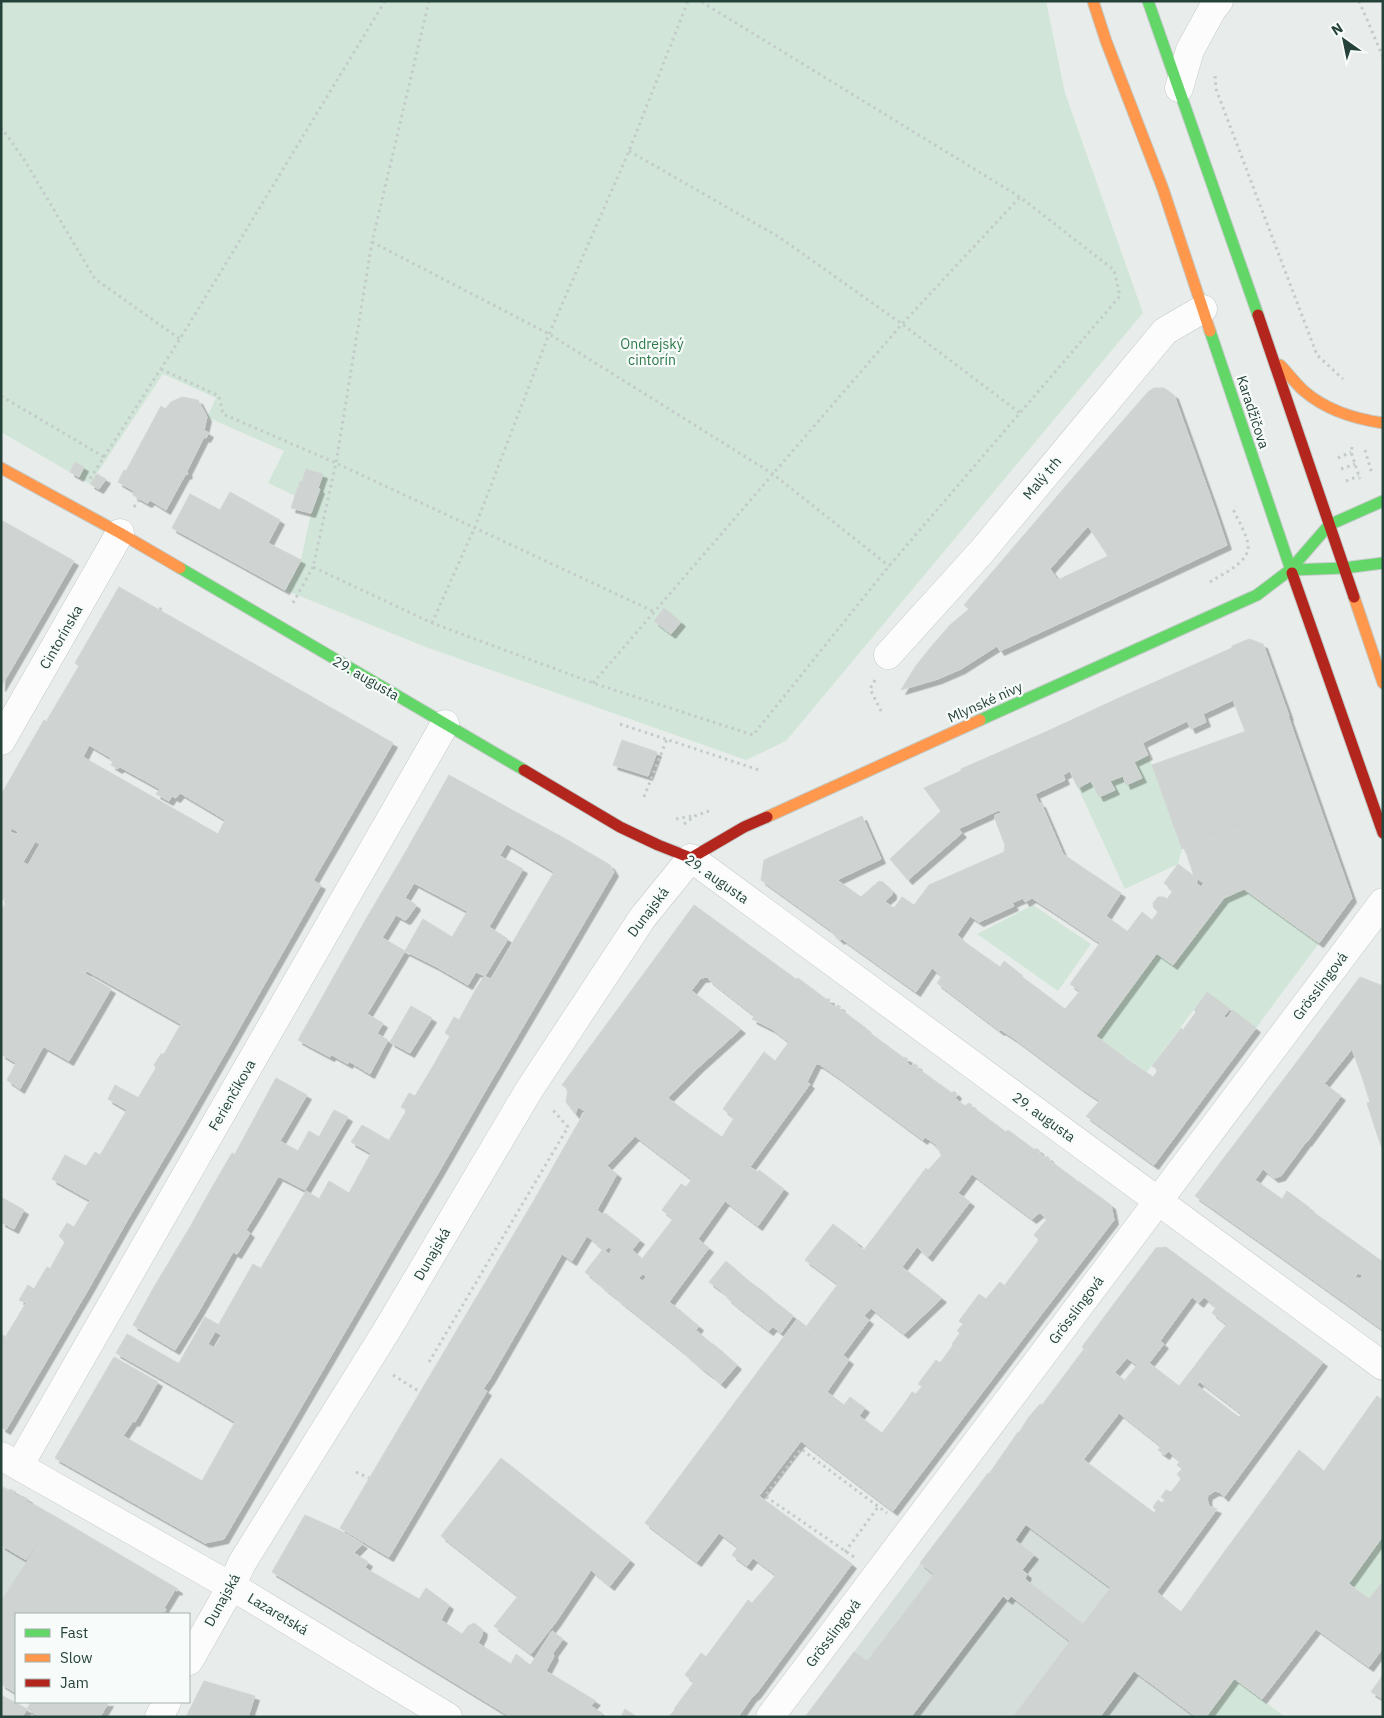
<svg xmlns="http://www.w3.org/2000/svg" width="1384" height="1718" font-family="'IBM Plex Sans',sans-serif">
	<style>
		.built { fill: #d6dedb }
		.green { fill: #d1e6d8 }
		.building { fill: #cfd4d2; stroke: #d1d6d4; fill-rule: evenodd; filter: url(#shadow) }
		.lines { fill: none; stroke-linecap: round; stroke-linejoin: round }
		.street-casing { stroke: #c5cac8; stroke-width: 29 }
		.fast-casing { stroke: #c3cbc8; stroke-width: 13 }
		.slow-casing { stroke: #c3cbc8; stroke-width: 13 }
		.jam-casing { stroke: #c3cbc8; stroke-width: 13 }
		.path { stroke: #c3ccca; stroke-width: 3; stroke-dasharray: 2.5 4; stroke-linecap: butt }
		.street { stroke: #fcfcfc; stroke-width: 28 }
		.fast { stroke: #63d668; stroke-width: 11 }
		.slow { stroke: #ff974d; stroke-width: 11 }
		.jam { stroke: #b3261e; stroke-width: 11 }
		.labels { text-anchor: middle; stroke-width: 4.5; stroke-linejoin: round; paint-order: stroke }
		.park-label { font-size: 14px; fill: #2d7a4b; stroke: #f7fbf9 }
		.street-label { font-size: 14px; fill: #24423a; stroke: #f7fbf9 }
	</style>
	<defs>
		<filter id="shadow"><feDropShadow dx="4.5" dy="4.5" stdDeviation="0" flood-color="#0004"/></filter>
	</defs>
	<rect width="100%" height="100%" fill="#e8edeb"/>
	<path class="built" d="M1 1485 22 1496 56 1517 1 1601Z
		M977 1488 1165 1628 1285 1717H805Z"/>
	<path class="green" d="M1 1H1046L1065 93 1143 313 786 741 746 760 423 646 285 590 301 560 311 513 323 474 306 469 302 482H300L295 496 268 483 284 451 207 417 216 398 163 374 90 484 1 432Z
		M1148 755 1152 765 1182 849 1178 864 1125 889 1078 788 1091 781 1114 790 1110 781 1123 776 1126 785 1141 778 1134 762Z
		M1244 889 1319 943 1256 1028 1207 992 1147 1072 1096 1036 1157 953 1173 964 1224 898Z
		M1033 905 1091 944 1058 991 977 934Z
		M1383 1504V1581L1369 1599 1320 1563Z
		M1234 1679 1285 1717H1206Z"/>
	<path class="building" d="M1154 388H1164L1174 395 1212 501 1163 525 1153 516 1145 521 1143 519 1113 540 1071 480 1148 392Z
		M182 397 198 400 207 417 204 430 209 433 206 438 204 437 187 471 188 474 185 475 166 510 150 500 149 502 147 503 133 495 134 494 132 493 134 491 118 482 124 470 126 471 161 406 165 409 171 402Z
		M75 462 84 467 79 477 70 472Z
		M306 469 323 474 318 488 320 489 311 513 291 508 300 481 302 482Z
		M97 474 106 479 99 489 90 484Z
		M1071 480 1144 584 1067 620 1016 552 1012 549ZM1088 526 1108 556 1058 580 1050 569Z
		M230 492 280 520 268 543 301 560 285 590 172 528 190 494 220 510Z
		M1212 501 1227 545 1144 584 1113 540 1143 519 1145 521 1153 516 1163 525Z
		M1 520 74 561 1 687Z
		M1012 549 1016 552 1067 620 1000 651 997 646 961 669 938 679 901 690 915 667 930 648 950 625 969 609 964 605Z
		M119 587 393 743 313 881 235 836 239 828 180 793 176 798 172 796 169 801 156 794 160 789 120 767 118 769 111 765 113 762 110 760 111 758 47 720 79 666 75 663Z
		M664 608 681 622 671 634 654 621Z
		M1249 639 1263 644 1289 716 1245 731 1233 700 1203 714 1206 722 1191 729 1187 721 1142 743 1121 697 1232 648V646Z
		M1121 697 1148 755 1134 762 1142 778 1126 785 1123 776 1110 781 1115 790 1099 797 1091 781 1078 788 1050 730Z
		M1288 716 1318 802 1182 849 1152 765Z
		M44 720 47 722V720L89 745 83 757 218 834 225 820 239 828 235 836 321 885 227 1050 87 971 130 895 1 822V795Z
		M1050 730 1070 771 1063 775 1065 780 1035 794 1039 803H1041L1051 826 1005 845 995 819V815L1001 813 999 810 958 829 941 811 924 788 961 771V769Z
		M622 740 657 752 648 776 613 765Z
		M449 775 523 816 479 891 406 851Z
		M1318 802 1352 898 1319 943 1244 889 1224 898 1194 876 1185 849Z
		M941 811 962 833 908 880 890 859Z
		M523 816 564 838 548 868 507 844Z
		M862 816 881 859 837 880 861 897 879 881 883 882 892 891V895L840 940 831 932 832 931 761 880 764 860Z
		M1 822 12 828 10 832 16 834 18 832 35 842 23 862 28 865 40 844 130 895 85 974 1 924V911L7 901 2 899 1 901Z
		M1051 826 1063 854 1085 869 1055 913 1032 898 1025 902 1023 898 1012 903 1014 906 979 922 970 916 957 935 966 943 942 976 932 968 916 992 842 939 884 901 894 908 902 897 914 905 929 885 1004 852 1005 845Z
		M564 838 610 865 614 872 527 1020 476 989 484 976 491 979 554 872 548 868Z
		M406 851 479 891 467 911 414 883 405 898 415 904 416 906 407 919 405 920 396 915 382 938 362 926Z
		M500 856 523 869 489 927 508 939 485 976 476 972 468 985 435 966Z
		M1178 864 1198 879 1196 883 1201 887 1204 883 1224 898 1173 965 1127 932 1142 912 1152 920 1158 912 1154 908 1153 903 1158 897H1164L1167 899 1173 891 1164 883Z
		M1085 869 1121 893 1106 916 1157 953 1096 1036 1130 1061 1100 1101 1082 1089 1015 1039 1045 994 1065 1009 1080 991 1070 984 1100 943 1055 913Z
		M694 905 796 979 755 1016 709 980 708 977 701 978 691 991 653 961Z
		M423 919 452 937 435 966 405 951Z
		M1 924 111 989 69 1061 1 1022Z
		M362 926 405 951 367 1014 383 1023 377 1034 319 1003Z
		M966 943 1000 967 1004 961 1018 972 1017 973 1045 994 1015 1039 1001 1030 1000 1031 937 983Z
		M653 961 741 1029 699 1067 668 1098 685 1111 656 1152 635 1136 607 1166 570 1137 585 1111 578 1107 575 1114 566 1102 568 1089 562 1085Z
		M1360 977 1383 986V1067L1361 1074 1352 1049 1324 1084 1296 1063Z
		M798 978 826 999H830L829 1003 835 1007 838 1005 841 1007 839 1008 867 1029 866 1030 904 1058 905 1057 908 1059 906 1062 909 1064 911 1066 915 1064 918 1066 916 1067 952 1093 954 1091 957 1094 955 1098 965 1106 969 1103 972 1105 971 1106 1006 1132 1008 1130 1035 1150 1036 1148 1040 1151 1038 1152 1046 1158 1047 1156 1050 1159 1049 1160 1075 1179 1077 1182 1032 1219 972 1174 958 1193 970 1202 928 1257 917 1247 902 1267 942 1298 904 1334 871 1308 864 1316 869 1320 843 1355 806 1327 838 1284 805 1260 833 1224 858 1243 857 1245 864 1250 926 1168 928 1170 942 1155 940 1154 942 1153 935 1147 937 1145 925 1137 923 1140 838 1077 819 1064H816L807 1082 810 1084 750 1167 758 1172 759 1170 784 1189 758 1226 725 1201 698 1239 662 1210 681 1184 686 1187 692 1179 656 1152 685 1111 722 1137 734 1118 723 1109 764 1052 775 1061 789 1042 772 1029 752 1019Z
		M476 989 527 1020 483 1095 433 1066 450 1036 445 1033 454 1017 459 1020Z
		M1207 992 1230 1009 1224 1016 1226 1019 1233 1010 1256 1028 1214 1084 1166 1048 1181 1028 1183 1030 1196 1012 1194 1010Z
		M319 1003 369 1029 348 1064 332 1055 330 1057 298 1040Z
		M411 1006 432 1018 410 1053 390 1042Z
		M1 1022 43 1047 20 1089 7 1080 16 1063 1 1054Z
		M181 1024 227 1050 185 1123 138 1098 156 1068 154 1065 161 1054H164Z
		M369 1029 388 1040 370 1074 350 1062Z
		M1166 1048 1214 1084 1154 1165 1086 1116 1106 1094 1130 1061 1153 1077 1158 1070 1152 1066Z
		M1296 1063 1341 1096 1307 1142 1261 1109Z
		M433 1066 483 1095 440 1170 389 1140 407 1110 401 1107 409 1093 415 1096Z
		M1383 1067V1132L1377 1134 1367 1103 1370 1102 1361 1074Z
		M276 1078 307 1095 280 1141 298 1151 309 1131 319 1137 334 1110 348 1117 305 1190 235 1154Z
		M115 1085 185 1123 127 1221 52 1179 65 1155 86 1166 95 1152 100 1155 127 1110 108 1099Z
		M1261 1109 1306 1142 1281 1176 1274 1178 1263 1169 1255 1180 1282 1199 1287 1191 1310 1208 1277 1254 1195 1196Z
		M362 1125 440 1170 396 1244 319 1199 329 1181 349 1193 371 1153 351 1142Z
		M1383 1132V1151L1377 1134Z
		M570 1137 617 1174 597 1210 603 1215 605 1213 640 1240 632 1250 638 1255 642 1259 673 1219 709 1248 669 1302 643 1281 646 1277 643 1274 639 1278 609 1254 612 1249 608 1247 605 1251 583 1232 533 1202Z
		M232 1153 278 1177 256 1214 211 1189Z
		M1078 1181 1111 1205 1114 1220 1041 1315 1004 1286 1039 1240 1034 1235 1047 1219 1040 1213Z
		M211 1189 256 1214 246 1230 250 1233 237 1254 190 1227Z
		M306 1191 396 1244 352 1320 261 1268Z
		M1 1197 24 1210 14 1229 1 1222Z
		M90 1200 127 1221 88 1290 50 1269 65 1242 59 1236 67 1223 74 1227Z
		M533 1202 587 1236 572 1261 562 1254 490 1379 483 1389 438 1362Z
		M1309 1209 1376 1257 1362 1275 1358 1273 1355 1277 1360 1279 1344 1302 1277 1254Z
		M190 1227 233 1252 198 1313 154 1287Z
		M1166 1247 1227 1292 1216 1307 1204 1297 1199 1303 1192 1297 1160 1341 1113 1305 1156 1248Z
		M603 1249 614 1258 596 1281 585 1272Z
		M1376 1257 1383 1262V1330L1344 1302Z
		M614 1258 623 1266 605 1289 596 1281Z
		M726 1261 735 1269 719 1289 709 1282Z
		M253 1264 352 1320 278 1447 181 1390 208 1344 214 1348 222 1336 215 1331Z
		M623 1266 632 1273 614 1296 605 1289Z
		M47 1267 88 1290 47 1360 6 1336 26 1303 19 1300 28 1285 34 1289Z
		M735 1269 745 1278 728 1297 719 1289Z
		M632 1273 641 1280 622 1303 614 1296Z
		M745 1278 754 1285 738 1307 727 1298Z
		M641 1280 650 1287 631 1310 622 1303Z
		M1000 1282 1041 1315 994 1377 952 1344 960 1333 957 1331 963 1324 959 1321 979 1294 986 1299Z
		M754 1285 764 1292 747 1314 738 1307Z
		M154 1287 198 1313 175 1350 133 1325Z
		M650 1287 659 1295 641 1318 631 1310Z
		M764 1292 774 1301 757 1322 747 1314Z
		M1227 1292 1308 1351 1252 1427 1239 1417 1242 1414 1200 1382 1237 1332 1212 1313Z
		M659 1295 669 1302 651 1326 641 1318Z
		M774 1301 786 1310 769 1331 757 1322Z
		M669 1302 681 1311 661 1334 651 1326Z
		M1113 1305 1164 1344 1149 1363 1179 1386 1162 1409 1125 1380 1137 1365 1127 1358 1115 1372 1082 1347Z
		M786 1310 793 1316 781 1333 772 1326Z
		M681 1311 690 1319 671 1342 661 1334Z
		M205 1317 219 1325 192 1371 179 1363Z
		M690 1319 699 1326 681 1350 671 1342Z
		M797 1319 849 1360 827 1392 844 1405 850 1397 865 1408 859 1416 882 1433 904 1404 948 1438 893 1511 801 1441 759 1496 852 1564 798 1637 752 1603 776 1575 753 1558 747 1566 732 1555 738 1547 719 1533 697 1562 645 1523Z
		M1227 1324 1237 1332 1216 1360 1205 1352Z
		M697 1331 707 1340 691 1359 681 1350Z
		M1 1334 47 1360 6 1430 1 1427Z
		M127 1334 192 1371 181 1390 116 1353Z
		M707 1340 717 1347 700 1367 691 1359Z
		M953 1345 994 1377 948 1438 904 1404 912 1392 916 1394 922 1386 918 1384 936 1360 940 1363Z
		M717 1347 727 1356 711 1375 700 1367Z
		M1084 1349 1137 1390 1083 1460 1028 1418 1040 1404 1042 1405Z
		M1308 1351 1323 1362 1224 1497 1219 1492 1215 1491 1208 1495 1207 1499 1209 1506 1217 1509 1155 1594 1140 1583Z
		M1205 1352 1216 1360 1205 1375 1194 1367Z
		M727 1356 737 1365 721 1384 711 1375Z
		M114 1357 158 1382 135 1422 133 1421 123 1436 167 1461 141 1507 55 1458Z
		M438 1362 487 1391 389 1557 340 1528Z
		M1194 1367 1205 1375 1196 1386 1186 1377Z
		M1186 1377 1252 1427 1229 1459 1162 1409Z
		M1137 1390 1229 1459 1177 1530 1154 1513 1156 1510 1153 1507 1158 1500 1162 1503 1165 1500 1161 1497 1166 1490 1171 1492 1181 1479 1177 1474 1182 1469 1177 1465 1180 1461 1168 1451 1165 1455 1158 1450 1161 1446 1119 1413Z
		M1377 1396 1383 1400V1536L1316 1629 1262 1699 1197 1651 1281 1535 1333 1458Z
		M1028 1418 1177 1530 1127 1600 977 1488 988 1473 989 1474 1018 1432 1019 1433Z
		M235 1422 278 1447 224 1539 205 1543 141 1507 167 1461 202 1481Z
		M1299 1450 1324 1471 1297 1512 1270 1490Z
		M501 1458 630 1560 610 1586 591 1570 556 1622 531 1654 494 1626 518 1596 441 1536Z
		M1 1487 9 1492 10 1489 16 1492 14 1494 21 1497 22 1496 28 1499 26 1501 56 1517 26 1560 1 1545Z
		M977 1488 1026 1524 1015 1540 1034 1555 1022 1570 1027 1574 1025 1579 1083 1624 1111 1587 1234 1679 1206 1717H1196L1134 1671 1100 1717H1013L1070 1641 1011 1596 1008 1600 1003 1596 911 1717H805L854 1652 867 1661 934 1574 920 1563Z
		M1270 1490 1297 1512 1248 1581 1219 1559Z
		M305 1515 341 1531 363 1544 354 1553 368 1562 365 1568 419 1599 391 1644 272 1572Z
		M56 1517 178 1589 177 1591 175 1590 164 1608 166 1609 165 1612 163 1611 161 1614H16V1693L1 1684V1601Z
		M1219 1559 1248 1581 1197 1651 1127 1600 1140 1583 1155 1594 1158 1593 1181 1612Z
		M1383 1581V1648L1369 1667 1316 1629 1349 1584 1369 1599Z
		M426 1588 449 1605 441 1620 462 1634 468 1626 474 1623 483 1630 482 1635 478 1643 511 1664 516 1654 530 1665 501 1711 391 1644Z
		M748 1600 798 1637 756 1694 706 1657Z
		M552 1631 563 1639 553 1653 554 1656 546 1671 596 1701 591 1706 602 1713 600 1717H510L501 1711Z
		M701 1653 756 1694 752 1697 738 1717H668L675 1710 674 1709 694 1682 685 1675Z
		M1383 1675V1699L1371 1692Z
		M204 1681 255 1696 248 1717H186Z
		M1 1695 27 1709 22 1717H1Z
		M31 1702H109L100 1717H40L27 1709Z
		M625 1709 637 1717H621Z"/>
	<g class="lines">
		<defs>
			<path id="street" d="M1179 88 1190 50 1212 10 1219 1
				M888 655 983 550 1165 331 1203 309
				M1 741 120 533
				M1 1456 248 1596 448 1717
				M19 1466 445 724
				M189 1661 231 1587 242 1563 387 1330 529 1090 643 917 691 858 1383 1366
				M159 1717 167 1702
				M770 1717 1383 902"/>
			<path id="fast" d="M1148 1 1258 315
				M1210 331 1292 573
				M180 568 524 770
				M1290 570 1344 568 1383 563
				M980 720 1257 595 1290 570 1329 525 1383 501"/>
			<path id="slow" d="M1093 1 1106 41 1163 189 1210 331
				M1280 365C1288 373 1295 383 1304 391 1326 410 1355 419 1383 423
				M1 468 120 533 180 568
				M1354 597 1383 683
				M767 817 980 720"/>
			<path id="jam" d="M1258 315 1354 597
				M1292 573 1383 833
				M524 770 620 827 658 845 691 858 744 827 767 817"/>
		</defs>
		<use href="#street" class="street-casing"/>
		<use href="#fast" class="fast-casing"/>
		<use href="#slow" class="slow-casing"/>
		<use href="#jam" class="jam-casing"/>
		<path class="path" d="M429 1 372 242 336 463 313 567 432 623 593 683 753 735 889 566 1120 296 1114 270 1020 197 700 1
			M1359 1 1383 57
			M1215 76 1216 89 1317 355 1343 379
			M1 127 25 161 95 279 180 339
			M629 151 779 237 902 324 1020 413
			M372 242 549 334 773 474 889 566
			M161 369 219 396 223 414 336 463 655 612
			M1 396 104 457 88 482
			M1352 447 1351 452 1360 479
			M1365 450 1372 474
			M104 457 180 339 385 1
			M1338 458 1351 452
			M1341 469 1355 464
			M1346 481 1359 476
			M134 507 140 499
			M1210 582C1222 574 1251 562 1248 544 1246 533 1239 522 1234 511L1237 507
			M293 603 313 567
			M160 610 162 606
			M432 623 475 527 549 334 629 151 688 1
			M875 680 870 689 882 713
			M593 683 902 324 1020 197
			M620 724 762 771
			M644 797 667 739
			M676 819 692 816
			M684 824 695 816 709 811
			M429 1362 568 1127 552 1109
			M393 1375 420 1392
			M356 1472 369 1478
			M845 1552 878 1507
			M854 1557 765 1496 801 1449 887 1513"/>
		<use href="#street" class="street"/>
		<use href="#fast" class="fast"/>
		<use href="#slow" class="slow"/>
		<use href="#jam" class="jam"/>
	</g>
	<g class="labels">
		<g class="park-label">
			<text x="652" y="349">Ondrejský<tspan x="652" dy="16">cintorín</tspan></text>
		</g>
		<g class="street-label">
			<text transform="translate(1253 412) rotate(72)" y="5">Karadžičova</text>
			<text transform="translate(1042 478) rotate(-50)" y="5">Malý trh</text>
			<text transform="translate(61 637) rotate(-60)" y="5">Cintorínska</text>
			<text transform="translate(366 678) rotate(30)" y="5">29. augusta</text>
			<text transform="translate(985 702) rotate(-24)" y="5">Mlynské nivy</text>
			<text transform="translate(717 879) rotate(35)" y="5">29. augusta</text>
			<text transform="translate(648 912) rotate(-53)" y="5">Dunajská</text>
			<text transform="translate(1320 986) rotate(-53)" y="5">Grösslingová</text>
			<text transform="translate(232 1095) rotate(-60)" y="5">Ferienčíkova</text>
			<text transform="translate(1044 1117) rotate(36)" y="5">29. augusta</text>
			<text transform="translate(432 1254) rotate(-60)" y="5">Dunajská</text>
			<text transform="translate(1076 1310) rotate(-53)" y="5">Grösslingová</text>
			<text transform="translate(222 1600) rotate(-61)" y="5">Dunajská</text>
			<text transform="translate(278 1614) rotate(31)" y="5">Lazaretská</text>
			<text transform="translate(833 1633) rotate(-53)" y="5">Grösslingová</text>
		</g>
	</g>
	<rect width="1384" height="1718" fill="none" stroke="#24423a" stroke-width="5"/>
	<rect x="15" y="1613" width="175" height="90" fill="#f7fbf9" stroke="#a3b1ad"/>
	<rect x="25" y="1629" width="25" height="8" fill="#63d668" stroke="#a3b1ad"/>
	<text x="60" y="1638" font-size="15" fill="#24423a">Fast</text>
	<rect x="25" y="1654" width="25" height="8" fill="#ff974d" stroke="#a3b1ad"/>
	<text x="60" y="1663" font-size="15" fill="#24423a">Slow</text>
	<rect x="25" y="1679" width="25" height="8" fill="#b3261e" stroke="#a3b1ad"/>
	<text x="60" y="1688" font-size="15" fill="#24423a">Jam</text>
	<g transform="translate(1344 40) rotate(327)" stroke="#f7fbf9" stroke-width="4" paint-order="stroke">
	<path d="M0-4L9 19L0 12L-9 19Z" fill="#24423a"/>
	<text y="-8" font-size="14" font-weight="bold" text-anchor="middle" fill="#24423a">N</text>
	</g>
</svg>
